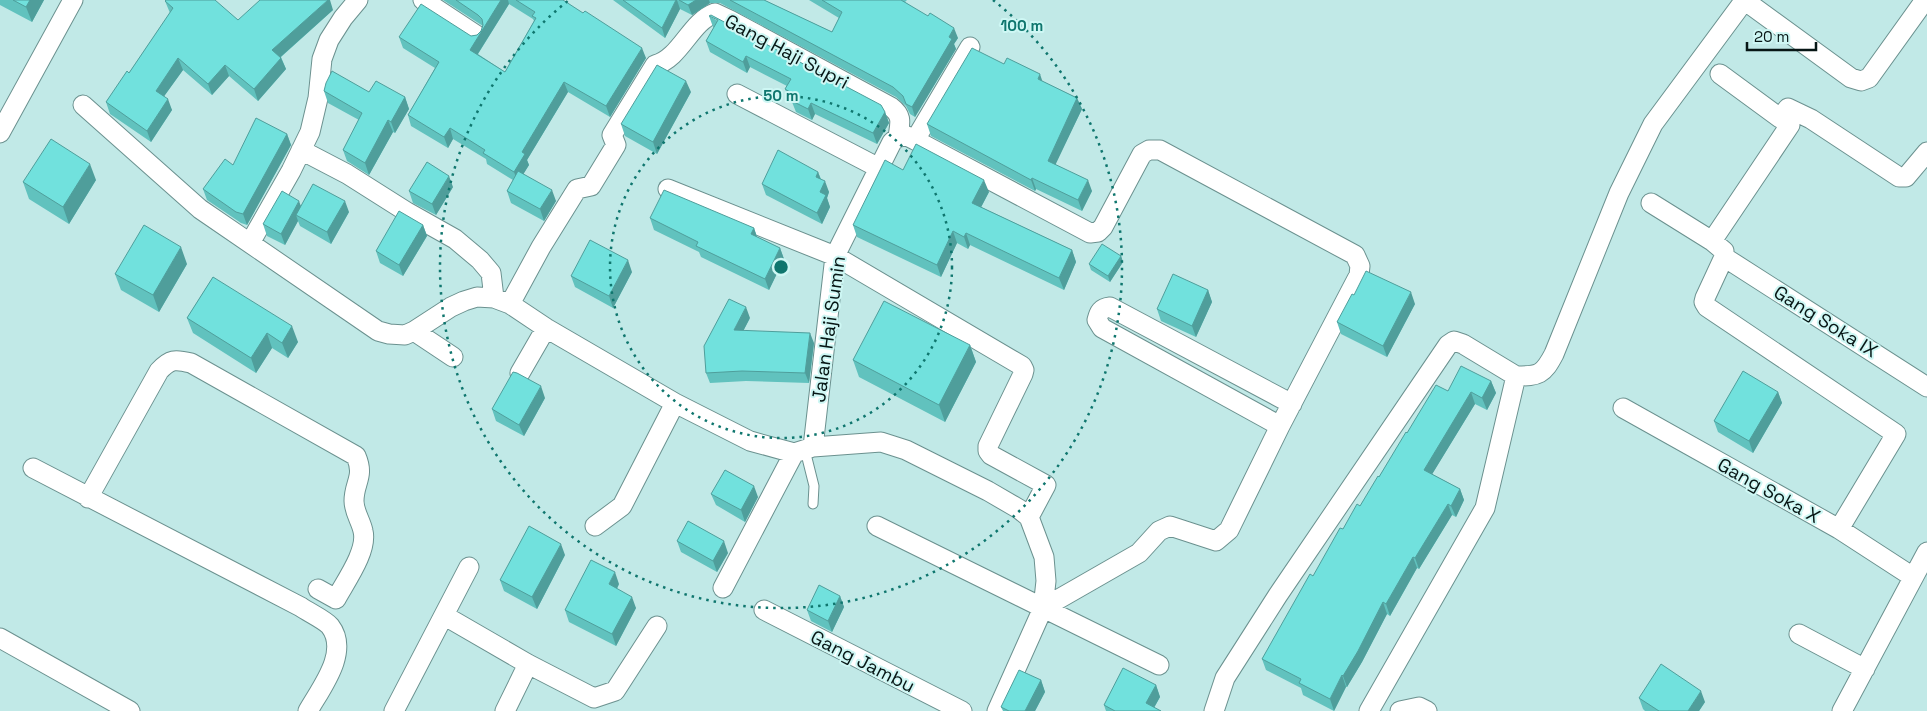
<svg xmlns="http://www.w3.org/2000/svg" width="1927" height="711" font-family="'Space Grotesk',sans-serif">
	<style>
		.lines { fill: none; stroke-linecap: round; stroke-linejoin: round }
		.service-casing { stroke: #6b918f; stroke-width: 11 }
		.minor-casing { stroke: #6b918f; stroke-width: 21 }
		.service { stroke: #fff; stroke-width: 9 }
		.minor { stroke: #fff; stroke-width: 19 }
		.wall { fill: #61c2be; fill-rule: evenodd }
		.shaded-wall { fill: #4f9e9b }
		.building { fill: #71e1dd; stroke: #4f9e9b }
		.ring { fill: none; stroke: #0f766e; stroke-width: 2.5; stroke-dasharray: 2.5 5 }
		.labels { text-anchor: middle; stroke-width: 4; stroke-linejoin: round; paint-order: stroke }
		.street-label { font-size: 19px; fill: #071615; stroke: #cef7f4 }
		.centre { fill: #0f766e; stroke: #cef7f4; stroke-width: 2.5 }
		.ring-label { font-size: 15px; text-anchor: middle; font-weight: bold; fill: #0f766e; stroke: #cef7f4; stroke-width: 4; stroke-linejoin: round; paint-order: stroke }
	</style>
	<rect width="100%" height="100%" fill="#c1e9e7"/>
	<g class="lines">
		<defs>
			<path id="service" d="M805 450 814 486 813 504"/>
			<path id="minor" d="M423 0 476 35
				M1744 0 1851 78 1861 81 1869 78 1925 0
				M1720 74 1780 118
				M737 94 879 168
				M83 105 200 209 378 331 389 334 405 335 414 331 451 307 464 301 477 297 494 298 510 304 546 328 675 403 750 441 794 453 813 447 881 442 906 450 988 491 1019 509 1029 517 1044 557 1046 581 1043 608 997 711
				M0 133 73 0
				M898 137 907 136 915 140 1090 233 1098 232 1103 227 1142 154 1149 150H1160L1355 255 1360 266 1359 275 1280 426 1229 530 1216 541 1170 526 1159 531 1139 553 1043 608
				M915 140 970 47
				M301 150 347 174 407 212 455 239 480 260 491 273 494 298
				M668 189 835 256 1022 366 1024 370 1023 374 988 446V451L991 455 1046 485 1029 517
				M1651 203 1712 241 1724 251V257L1705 298 1704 302 1707 307 1896 434 1839 529
				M1712 241 1790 125 1780 118 1788 108 1811 119 1899 177H1906L1927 152
				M250 243 291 171 310 132 318 98 322 59 329 40 343 18 358 0
				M1724 257 1927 387
				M510 304 541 247 577 189 591 186 616 145 612 135 655 65C681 58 690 22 715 13L730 20 891 107C903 116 900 123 898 137
				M414 331 453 357
				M520 373 546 328
				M1623 408 1839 529 1913 577
				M1280 426 1102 328 1097 320C1099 312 1101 308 1110 307L1292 404
				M813 447 835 256 892 142 898 137
				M33 468 301 607C308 612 325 620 330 626 350 652 321 688 308 711
				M88 498 159 371C170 359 175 359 191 363L356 456C365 477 354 482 354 501 354 512 361 521 363 531 368 551 345 582 336 599L318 589
				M595 526 622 506 675 403
				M877 526 1159 665
				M723 588 794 453
				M764 610 962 711
				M445 616 528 664 594 698 615 691 657 626
				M1799 634 1865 669
				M0 638 130 711
				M394 711 469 567
				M505 711 528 664
				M1214 711 1225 678 1278 595 1448 345 1454 341 1463 344 1516 376
				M1369 711 1485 508 1516 376C1539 376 1543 375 1554 354L1619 193 1653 124 1744 1
				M1400 711 1419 707 1427 711
				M1842 711 1927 552"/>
		</defs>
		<use href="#service" class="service-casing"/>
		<use href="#minor" class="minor-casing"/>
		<use href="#service" class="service"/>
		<use href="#minor" class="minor"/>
	</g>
	<path class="wall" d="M0 0H44L32 22 0 5Z
		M443 0H563L646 58 610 117 568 92 527 160 529 165 523 174 556 201 544 221 511 203 507 191 513 180 487 164 486 159 453 139 448 148 411 126 408 115 435 68 403 48 399 37 471 36 477 35 481 31 483 26ZM509 4 533 19 534 21 505 72 478 54Z
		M613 0H764L832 32 839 18 809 0H907L905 2 958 38 954 44 956 49 915 117 910 114 906 106 896 97 720 3H710L692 15 680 9 665 38Z
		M165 1 238 20 333 10 281 57 286 69 258 101 229 76 212 95 183 70 164 96 172 110 151 142 110 114 106 102 129 73 170 13Z
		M709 16 885 112 889 123 877 144 815 114 812 120 796 112 792 102 789 100 785 89 787 86 750 67 747 73 710 52 706 41 714 27H713Z
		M1004 64 1042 81 1077 98 1082 109 1055 164 1092 191 1082 211 1036 189 1035 191 931 136 927 124Z
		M324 91 369 92 405 97 409 109 395 133 393 132 369 175 347 161 343 150 359 120 328 103Z
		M691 92 657 154 625 136 621 124Z
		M287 134 291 145 247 225 241 223 207 200 203 189Z
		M903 170 989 192 981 207 1072 250 1076 262 1064 290 970 245 968 249 957 243 941 277 857 237 853 225Z
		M818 172 821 179 829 192 827 198 830 207 822 224 766 195 762 184Z
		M96 180 69 224 29 199 23 182Z
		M453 187 436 215 413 203 409 191Z
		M301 205 349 212 331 244 300 226 298 221 285 245 267 236 263 224Z
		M650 218 754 228 757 237 780 248 784 259 769 290 701 257 699 252 654 230Z
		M423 225 427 236 403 276 380 263 376 251Z
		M1121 256 1123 262 1110 282 1091 270 1089 264Z
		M187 264 159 312 121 290 115 274Z
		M632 272 613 308 575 287 571 276Z
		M213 277 298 342 288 358 272 348 256 373 193 333 187 318Z
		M1208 290 1212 302 1196 337 1161 321 1157 309Z
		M1354 295 1415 304 1387 357 1341 334 1337 322Z
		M750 318 743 331 814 343 809 383 746 381 710 383 706 373Z
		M970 345 976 362 945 422 859 377 853 360Z
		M1491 381 1496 393 1487 410 1475 404 1432 474 1460 489 1464 500 1456 517 1452 515 1419 569 1417 568 1390 616 1387 614 1362 662 1347 687H1346L1334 711 1303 695 1301 688 1266 670 1262 659 1343 529 1360 506 1407 433 1448 391Z
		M1778 392 1782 403 1753 453 1718 432 1714 421Z
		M545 398 524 436 496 421 492 409Z
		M711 494 758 497 745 522 716 505Z
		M677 541 728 553 717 572 681 552Z
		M565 555 537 609 504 591 500 580Z
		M619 584 617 589 636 608 616 646 569 622 565 610Z
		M840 596 844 607 832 632 811 621 807 610Z
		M1041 680 1045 692 1035 711H1003L1001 707Z
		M1156 685 1160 697 1154 708 1161 711H1106L1104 705Z
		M1639 698 1705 702 1699 711H1645L1643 709Z"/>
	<path class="shaded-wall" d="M30 0H44L32 22 26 7Z
		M328 0H330L333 10 276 61 272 50Z
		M501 0H508L509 4 474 60 470 50Z
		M676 0H677L680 9 665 38 662 28Z
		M696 0H709L710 3 692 15 688 5Z
		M954 28 958 38 954 44 956 49 915 117 912 107Z
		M642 48 646 58 610 117 606 106Z
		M746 56 750 67 747 73 743 62Z
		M178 58 183 70 160 102 156 91Z
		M281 58 286 69 258 101 254 89Z
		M225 65 229 76 212 95 208 84Z
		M1040 74 1044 86 1038 79Z
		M686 81 691 92 657 154 653 142Z
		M564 82 568 92 527 160 529 165 518 183 514 172 522 152Z
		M405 97 409 109 395 133 391 122Z
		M1077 98 1082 109 1052 172 1048 161Z
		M168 99 172 110 151 142 147 131Z
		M811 103 815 114 812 120 808 109Z
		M885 112 889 123 877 144 873 133Z
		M388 120 393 132 369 175 365 163Z
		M450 128 453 139 448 148 444 137Z
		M287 134 291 145 247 225 243 214Z
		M90 164 96 180 69 224 63 207Z
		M818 172 822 183 816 177Z
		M449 176 453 187 436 215 432 204Z
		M1032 178 1036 189 1035 191 1031 180Z
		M984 180 989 192 977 215 972 203Z
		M1088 180 1092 191 1082 211 1078 200Z
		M825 181 829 192 827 198 830 207 822 224 817 213 820 192Z
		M552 190 556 201 544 221 540 209Z
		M299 201 303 212 296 215 298 221 285 245 281 234Z
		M345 201 349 212 331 244 327 232Z
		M423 225 427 236 403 276 399 265Z
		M754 228 758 240 751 234Z
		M953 231 957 243 941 277 937 265Z
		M966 233 970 245 968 249 964 237Z
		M181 247 187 264 159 312 153 295Z
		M780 248 784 259 769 290 765 279Z
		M1072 250 1076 262 1064 290 1059 278Z
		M1121 256 1123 262 1110 282 1108 276Z
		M628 260 632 272 613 308 609 296Z
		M1208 290 1212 302 1196 337 1192 326Z
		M1411 292 1415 304 1387 357 1383 346Z
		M746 307 750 318 738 341 734 330Z
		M292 326 298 342 288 358 282 343Z
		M267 333 272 348 256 373 251 358Z
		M810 333 814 343 809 383 805 373Z
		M970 345 976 362 945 422 939 405Z
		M1491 381 1496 393 1487 410 1482 398Z
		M541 386 545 398 524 436 519 425Z
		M1471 392 1475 404 1428 481 1424 470Z
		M1778 392 1782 403 1753 453 1749 441Z
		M754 486 758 497 745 522 741 510Z
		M1460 489 1464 500 1456 517 1451 506Z
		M1448 504 1452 515 1419 569 1415 558Z
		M724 541 728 553 717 572 713 561Z
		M561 544 565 555 537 609 532 597Z
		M1413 557 1417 568 1390 616 1386 604Z
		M615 572 619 584 613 596 609 584Z
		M840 596 844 607 832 632 828 621Z
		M632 597 636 608 616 646 612 634Z
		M1383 602 1387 614 1362 662 1347 687 1343 676Z
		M1342 675 1346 687 1334 711 1330 699Z
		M1041 680 1045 692 1035 711H1025Z
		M1156 685 1160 697 1152 711 1146 703Z
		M1701 691 1705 702 1699 711H1688Z"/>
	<path class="building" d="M13 0H30L26 7Z
		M166 0H215L238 20 260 0H328L272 50 281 58 254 89 225 65 208 84 178 58 156 91 168 99 147 131 106 102 127 71 129 73 173 8 165 1Z
		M456 0H501L470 50 505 72 536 18 532 16 535 12 516 0H563L583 13 585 11 642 48 606 106 564 82 522 152 525 154 514 172 483 153 485 150 450 128 444 137 408 115 439 62 399 37 421 4 471 36 477 35 481 31 483 25 482 19 478 15Z
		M623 0H676L662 28Z
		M679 0H696L688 5Z
		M730 0H764L832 32 842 12 822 0H901L928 16 930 13 954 28 949 37 952 39 912 107 906 104 903 96 893 87Z
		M711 15 881 105 885 112 873 133 811 103 808 109 792 101 795 95 785 89 791 79 746 56 743 62 706 41 718 20 709 16Z
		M972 48 1004 64 1007 58 1040 74 1038 79 1077 98 1048 161 1088 180 1078 200 1032 178 1031 180 927 124Z
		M657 65 686 81 653 142 621 124Z
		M332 71 369 92 376 81 405 97 391 122 388 120 365 163 343 150 362 113 324 91 326 83Z
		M256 118 287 134 243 214 236 212 203 189 225 159 233 165Z
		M51 139 90 164 63 207 23 182Z
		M916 144 984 180 972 203 1072 250 1059 278 966 233 964 237 953 231 937 265 853 225 885 160 903 170Z
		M778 150 818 172 816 177 825 181 820 192 826 195 817 213 762 184Z
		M427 162 449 176 432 204 409 191Z
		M518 171 552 190 540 209 507 191Z
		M313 184 345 201 327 232 296 215Z
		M664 190 754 228 751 234 780 248 765 279 696 246 698 242 650 218Z
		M282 191 299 201 281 234 263 224Z
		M399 211 423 225 399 265 376 251Z
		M144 225 181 247 153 295 115 274Z
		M590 240 628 260 609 296 571 276Z
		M1102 244 1121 256 1108 276 1089 264Z
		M1366 271 1411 292 1383 346 1337 322 1352 294 1354 295Z
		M1173 274 1208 290 1192 326 1157 309Z
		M213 277 292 326 282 343 267 333 251 358 187 318Z
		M729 299 746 307 734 330 810 333 805 373 742 371 706 373 704 346Z
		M884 301 970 345 939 405 853 360Z
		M1461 366 1491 381 1482 398 1471 392 1424 470 1460 489 1451 506 1448 504 1415 558 1413 557 1386 604 1383 602 1358 651 1343 676 1342 675 1330 699 1299 683 1301 679 1262 659 1310 574 1313 576 1340 528 1343 529 1357 504 1360 506 1378 476 1379 477 1406 432 1407 433 1436 385 1448 391Z
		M1743 371 1778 392 1749 441 1714 421Z
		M513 372 517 373 541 386 519 425 492 409Z
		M725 470 754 486 741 510 711 494Z
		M688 521 724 541 713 561 677 541Z
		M529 526 561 544 532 597 500 580Z
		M591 560 615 572 609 584 632 597 612 634 565 610Z
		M819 585 840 596 828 621 807 610Z
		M1661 664 1701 691 1688 711H1659L1639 698Z
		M1123 668 1156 685 1146 703 1161 711H1115L1104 705Z
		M1019 670 1041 680 1025 711H1009L1001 707Z"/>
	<g class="ring">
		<circle cx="781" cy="267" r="171"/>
		<path d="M993 0A341 341 0 1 1 569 0"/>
	</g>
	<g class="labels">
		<g class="street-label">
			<text transform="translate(787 51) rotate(28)" y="7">Gang Haji Supri</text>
			<text transform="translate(1826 321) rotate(32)" y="7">Gang Soka IX</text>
			<text transform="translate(828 329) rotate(-82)" y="7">Jalan Haji Sumin</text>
			<text transform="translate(1769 490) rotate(29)" y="7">Gang Soka X</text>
			<text transform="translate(863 661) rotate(27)" y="7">Gang Jambu</text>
		</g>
	</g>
	<circle cx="781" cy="267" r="8" class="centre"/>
	<g class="ring-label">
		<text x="1022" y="31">100 m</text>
		<text x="781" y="101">50 m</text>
	</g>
	<path d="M1747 42v8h69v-8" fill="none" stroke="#071615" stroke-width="2.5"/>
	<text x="1754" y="42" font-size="15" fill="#071615" stroke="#cef7f4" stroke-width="4" paint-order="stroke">20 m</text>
</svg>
